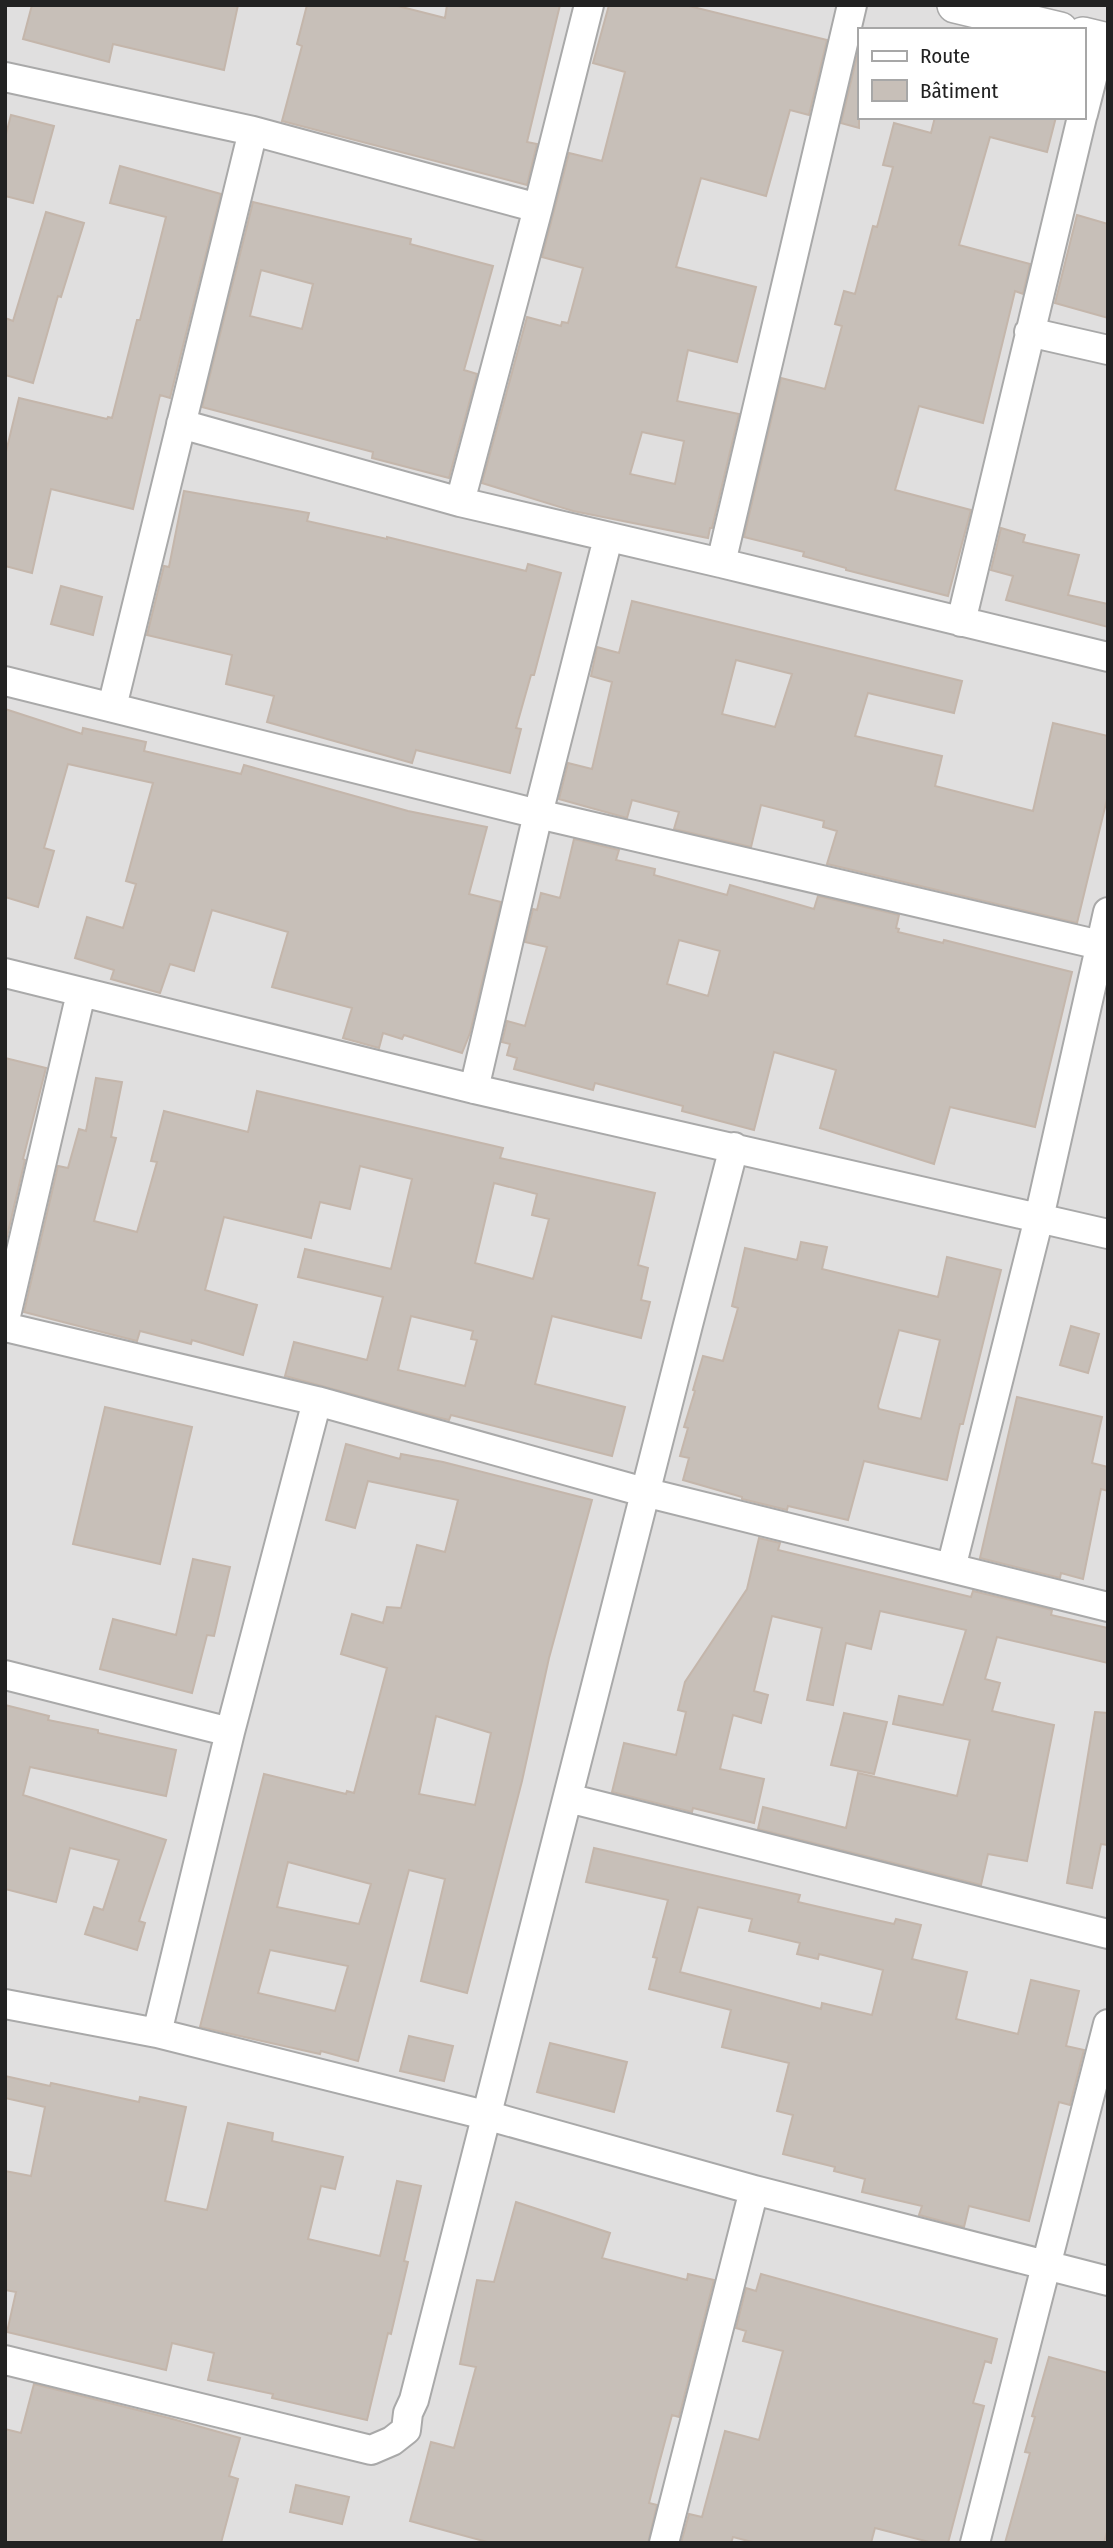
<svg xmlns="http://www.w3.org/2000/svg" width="1113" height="2548" font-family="'Fira Sans Condensed',sans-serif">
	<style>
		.residential { fill: #e0dfdf; fill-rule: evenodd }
		.building { fill: #c7bfb8; stroke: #c4b6ab; stroke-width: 2; fill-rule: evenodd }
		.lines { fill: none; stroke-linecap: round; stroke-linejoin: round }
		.minor-casing { stroke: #a9a9a9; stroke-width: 32 }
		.tertiary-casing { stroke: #a9a9a9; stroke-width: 38 }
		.minor { stroke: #fff; stroke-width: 28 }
		.tertiary { stroke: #fff; stroke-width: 35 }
	</style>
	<rect width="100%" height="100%" fill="#f2efe9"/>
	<path class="residential" d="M5 5H1108V2543H5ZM859 30H1083V117H859Z"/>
	<path class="building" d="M32 5H238L224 70 113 44 109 62 23 39Z
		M307 5H394L445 18 447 5H560L527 142 537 144 527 185 282 121 302 46 297 44Z
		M609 5H685L827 40 809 115 790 110 766 196 701 178 676 267 756 287 737 362 688 350 677 401 739 414 712 528H710L708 538 573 511 482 483 527 317 561 326 562 322 568 323 583 268 542 257 569 153 602 161 625 72 593 63ZM642 432 684 441 675 484 630 474Z
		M859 48V128L841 123Z
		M11 115 54 126 33 203 5 196V138Z
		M935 117H1056L1047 152 990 137 959 245 1030 264 1023 294 1015 291 983 423 919 406 895 490 971 510 948 596 846 570V568L803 556 804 552 744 537 781 378 825 389 842 326 835 324 844 291 855 294 873 226 877 227 893 167 883 165 894 123 931 133Z
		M120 166 221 194 170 398 160 395 133 509 51 489 32 573 5 566V456L19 398 107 419 108 417 112 418 137 320H140L166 217 110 203Z
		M253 202 411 239 410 244 493 266 464 370 477 374 449 478 372 458 373 452 202 407ZM261 270 313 284 302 329 250 316Z
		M46 212 84 223 61 297 58 296 33 383 5 375V318L13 321Z
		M1077 215 1108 224V318L1055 303Z
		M184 491 309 513 307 521 387 539V537L526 571 528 564 561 573 534 675H531L516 728 521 729 510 773 416 750 412 763 267 722 274 696 226 684 232 655 147 635 164 566 169 567Z
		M1001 528 1025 535 1023 542 1079 555 1068 595 1108 604V627L1006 600 1013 576 991 570Z
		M61 586 102 597 93 635 51 624Z
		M632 601 962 681 954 713 868 693 855 736 942 756 935 786 1033 811 1053 723 1108 736V795L1077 923 827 864 837 831 823 827 824 821 761 805 751 847 674 829 679 812 632 800 627 818 559 799 568 763 592 769 612 682 591 676 597 647 619 653ZM736 660 792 674 775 727 722 714Z
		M5 709 82 734 83 728 146 742 144 751 241 774 244 765 408 811 487 827 469 894 501 902 470 1033 462 1053 404 1035 402 1039 383 1033 379 1048 343 1038 352 1008 272 987 288 932 212 910 194 971 170 964 160 993 111 979 114 970 75 958 87 917 123 928 136 884 126 881 153 783 68 764 44 848 54 851 38 907 5 897Z
		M574 839 619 850 616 860 655 869 654 875 727 895 730 885 814 909 818 896 899 915 896 928 899 929 898 932 943 943 944 940 1072 972 1035 1127 950 1107 934 1164 820 1128 836 1070 774 1052 754 1130 682 1111 683 1106 595 1083 593 1090 514 1069 517 1058 507 1055 510 1044 502 1042 507 1021 525 1026 547 947 525 942 533 909 537 910 541 893 560 898ZM679 940 720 951 708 996 667 984Z
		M5 1058 46 1068 23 1159 25 1160 5 1245Z
		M96 1078 122 1082 111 1137 116 1138 94 1221 137 1232 157 1162 151 1161 164 1111 248 1132 257 1091 503 1148 500 1158 655 1193 638 1265 648 1268 641 1300 650 1302 641 1338 552 1316 535 1384 625 1407 612 1456 451 1415 449 1420 436 1417 285 1376 294 1342 367 1360 383 1297 298 1277 305 1249 391 1269 412 1179 360 1166 350 1209 320 1202 311 1238 224 1217 205 1290 257 1305 243 1355 192 1340 191 1344 140 1331 137 1341 24 1312 58 1166 68 1168 79 1129 86 1131ZM494 1183 537 1194 532 1215 549 1219 533 1279 475 1263ZM411 1316 473 1331 471 1339 477 1340 465 1386 398 1370Z
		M801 1242 827 1247 822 1269 938 1297 947 1257 1001 1270 963 1424H960L947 1480 864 1461 848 1520 788 1506 787 1510 742 1499V1497L683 1480 689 1458 680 1456 688 1428 684 1427 695 1391 693 1390 703 1356 723 1361 738 1308 732 1306 745 1248 797 1260ZM899 1330 940 1340 921 1419 879 1409 878 1406Z
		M1071 1326 1099 1334 1088 1373 1060 1365Z
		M1017 1397 1102 1417 1092 1463 1108 1467V1491L1101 1489 1083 1579 1061 1573 1060 1578 980 1558Z
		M105 1407 192 1427 160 1564 73 1544Z
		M346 1444 400 1459 401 1454 443 1462 592 1500 549 1658 522 1781 467 1993 421 1981 445 1879 409 1870 358 2061 321 2051 320 2054 200 2027 264 1774 346 1794 347 1791 354 1793 387 1668 341 1654 352 1614 383 1623 387 1607 401 1608 417 1545 445 1552 458 1500 368 1481 355 1528 326 1520ZM436 1716 491 1733 475 1805 419 1794ZM288 1862 371 1884 359 1924 277 1907ZM270 1950 348 1966 335 2011 258 1993Z
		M759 1538 780 1543 778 1550 971 1597 973 1591 1052 1610 1051 1615 1108 1628V1663L997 1637 985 1679 1000 1683 992 1711 1054 1725 1027 1861 988 1854 981 1885 758 1829 763 1807 846 1828 858 1773 957 1796 970 1740 893 1724 899 1696 943 1705 966 1630 880 1611 871 1649 846 1643 833 1705 807 1700 822 1628 772 1616 754 1691 768 1695 761 1723 733 1715 720 1769 764 1779 754 1823 693 1808 692 1812 612 1792 624 1743 676 1755 686 1712 678 1710 685 1682 747 1589Z
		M193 1559 230 1567 214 1636 207 1635 192 1693 100 1669 113 1619 176 1635Z
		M5 1705 49 1716 48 1720 98 1730V1733L176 1750 166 1796 30 1767 23 1795 166 1840 139 1921 145 1923 137 1950 85 1934 94 1907 103 1910 119 1860 70 1848 56 1902 5 1889Z
		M1095 1712 1108 1713V1845L1101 1844 1092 1888 1067 1883Z
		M844 1713 887 1722 874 1774 831 1765Z
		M594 1848 800 1895 798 1902 841 1912 894 1924 896 1919 921 1925 912 1959 967 1972 956 2019 1018 2034 1031 1980 1079 1991 1066 2046 1084 2050 1070 2105 1059 2102 1029 2221 969 2206 964 2227 919 2215 922 2206 862 2192 865 2179 834 2171 835 2167 783 2154 793 2115 777 2111 789 2063 722 2047 731 2010 649 1989 657 1958 653 1957 668 1900 586 1882ZM698 1907 752 1919 749 1931 800 1943 797 1954 818 1959 819 1954 883 1970 872 2015 822 2003 821 2009 680 1972Z
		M409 2036 453 2046 444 2081 400 2071Z
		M550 2043 627 2062 614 2112 537 2092Z
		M5 2076 50 2086 51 2083 139 2102 140 2097 186 2107 165 2201 207 2210 228 2123 273 2133 272 2141 343 2157 335 2189 321 2186 308 2239 380 2256 397 2181 421 2186 404 2261 408 2262 400 2296 391 2334 388 2333 367 2420 272 2398 273 2394 208 2380 214 2353 172 2343 166 2370 7 2332 16 2292 5 2290V2171L31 2176 45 2107 5 2098Z
		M516 2202 610 2233 602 2258 687 2280 688 2274 714 2280 679 2417 672 2415 657 2471 649 2503 657 2505 648 2543H491L410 2521 431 2442 454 2448 476 2367 460 2364 477 2280 494 2282Z
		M761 2274 997 2339 991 2363 985 2361 973 2403 984 2406 948 2543H933L875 2528 871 2543H756L733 2537 731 2543H681L689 2514 702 2517 725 2431 759 2440 783 2351 743 2341 746 2331 736 2328 746 2288 756 2291Z
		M1049 2357 1108 2373V2528L1104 2543H1005L1030 2453 1025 2452 1035 2417 1032 2416Z
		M34 2384 169 2418 240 2438 229 2476 238 2479 221 2543H5V2429L21 2433Z
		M296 2485 349 2497 342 2524 290 2512Z"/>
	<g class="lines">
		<defs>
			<path id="minor" d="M5 77 253 131 538 208
				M1083 114 1102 39
				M1029 332 1108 350
				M181 424 460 502 721 563 1108 657
				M460 502 538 208 589 5
				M721 563 852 5
				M961 622 1082 117
				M5 681 538 814 1100 945
				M112 707 253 131
				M5 973 474 1089 1108 1234
				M474 1089 538 814 608 538
				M5 1320 81 993
				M5 1327 317 1401 644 1492 1108 1607
				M951 1568 1039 1218 1108 912
				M5 1675 230 1732
				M568 1798 1108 1934
				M5 2004 157 2033 489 2116 754 2190 1108 2281
				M157 2033 230 1732 317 1401
				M5 2360 371 2450 392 2441 406 2430 408 2413 414 2400C524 1983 625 1564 734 1147
				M664 2543 754 2190
				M975 2543 1108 2024"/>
			<path id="tertiary" d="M955 5 1060 30
				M1083 35 1108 41"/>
		</defs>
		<use href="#minor" class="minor-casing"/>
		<use href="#tertiary" class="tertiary-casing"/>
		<use href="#minor" class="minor"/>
		<use href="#tertiary" class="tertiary"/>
	</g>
	<rect width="1113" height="2548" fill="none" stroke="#222222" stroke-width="14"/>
	<rect x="858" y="28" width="228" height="91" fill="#ffffff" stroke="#a7a7a7" stroke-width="2"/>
	<rect x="872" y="51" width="35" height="10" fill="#ffffff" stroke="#a7a7a7" stroke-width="2"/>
	<text x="920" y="63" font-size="21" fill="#222222">Route</text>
	<rect x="872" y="80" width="35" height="21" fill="#c7bfb8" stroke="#a7a7a7" stroke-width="2"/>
	<text x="920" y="98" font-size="21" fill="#222222">Bâtiment</text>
</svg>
